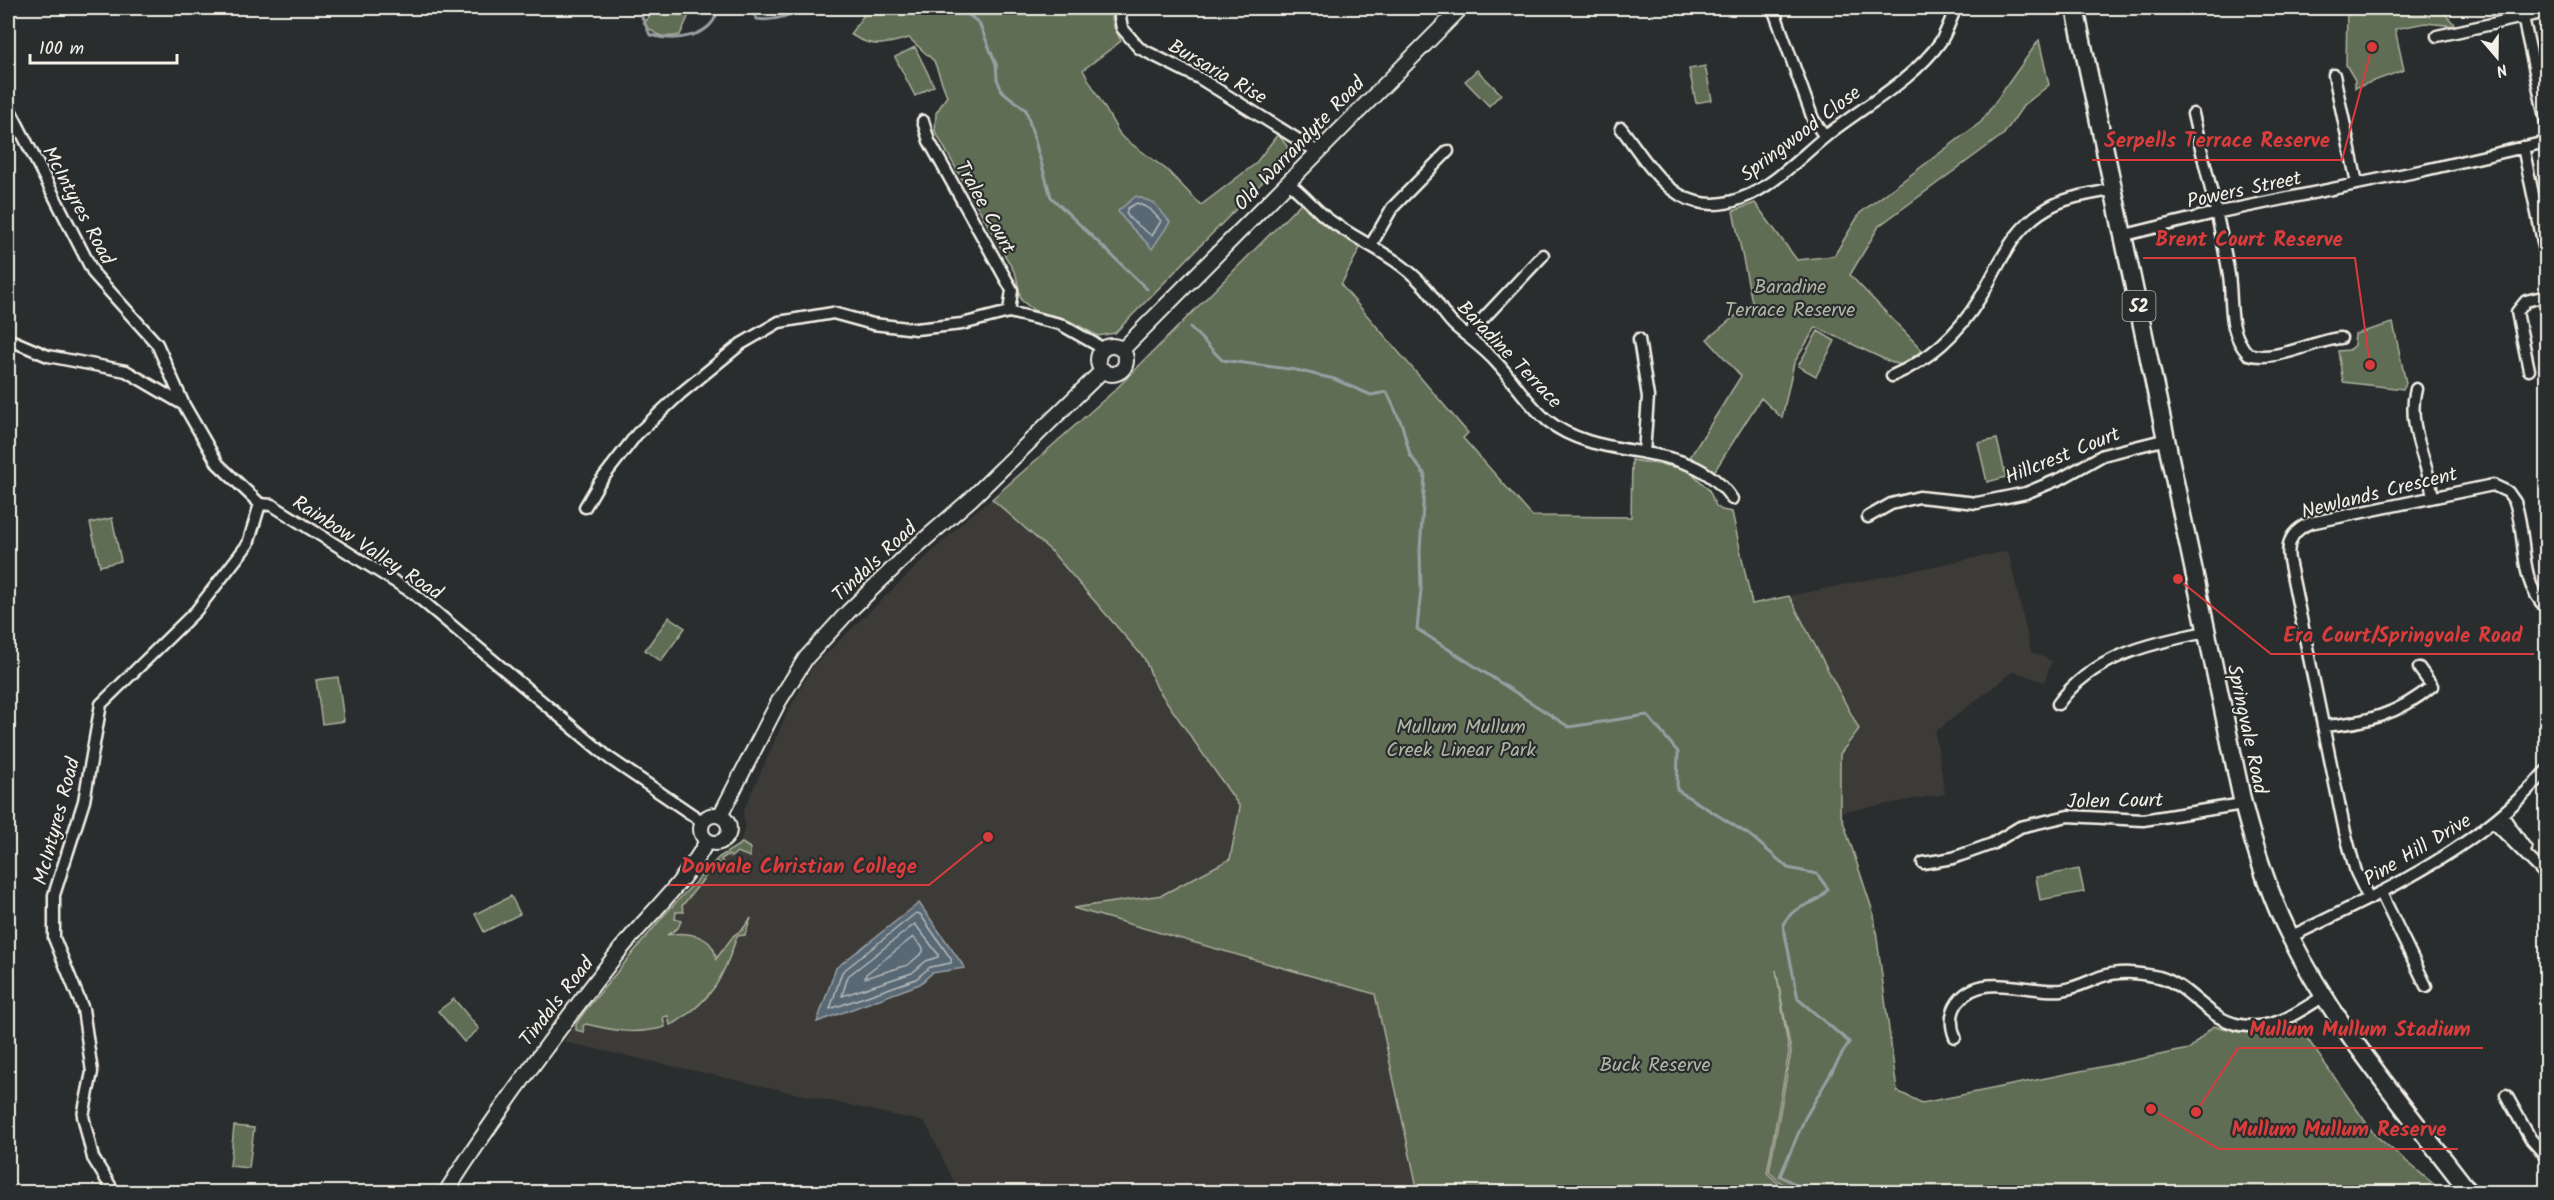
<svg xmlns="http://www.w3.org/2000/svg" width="2554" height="1200" font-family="Kalam,sans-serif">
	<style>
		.built { fill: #3d3b38 }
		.green { fill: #616d54; stroke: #aaaf9e; stroke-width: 1.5 }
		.water { fill: #596875; stroke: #979fa3; stroke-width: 1.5 }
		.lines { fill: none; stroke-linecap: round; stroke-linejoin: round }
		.shore { stroke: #b6baba; stroke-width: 1.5 }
		.stream { stroke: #979fa3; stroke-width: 3 }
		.minor-casing { stroke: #f4f1e8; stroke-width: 15 }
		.secondary-casing { stroke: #f4f1e8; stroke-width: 18 }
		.primary-casing { stroke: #f4f1e8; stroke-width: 21 }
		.minor { stroke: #2a2d2e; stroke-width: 10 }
		.secondary { stroke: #2a2d2e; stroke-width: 14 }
		.primary { stroke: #2a2d2e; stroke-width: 16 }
		.labels { text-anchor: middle; stroke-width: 4.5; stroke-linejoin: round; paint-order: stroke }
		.shield { fill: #2a2d2e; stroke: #b7b6b0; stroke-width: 1.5 }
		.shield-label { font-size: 18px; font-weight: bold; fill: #f4f1e8 }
		.street-label { font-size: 20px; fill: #f4f1e8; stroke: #2a2d2e }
		.park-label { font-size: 20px; fill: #b2b6a5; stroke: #2a2d2e }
		.leader { fill: none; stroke: #d93c3b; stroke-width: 2 }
		.callout-dot { fill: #d93c3b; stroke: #2a2d2e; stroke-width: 2 }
		.callout-label { font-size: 21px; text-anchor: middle; font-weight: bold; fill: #d93c3b; stroke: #2a2d2e; stroke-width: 4.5; stroke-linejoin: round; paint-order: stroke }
	</style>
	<rect width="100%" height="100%" fill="#2a2d2e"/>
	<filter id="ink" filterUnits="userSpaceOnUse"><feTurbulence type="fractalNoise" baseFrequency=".0167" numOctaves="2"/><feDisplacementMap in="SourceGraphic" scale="12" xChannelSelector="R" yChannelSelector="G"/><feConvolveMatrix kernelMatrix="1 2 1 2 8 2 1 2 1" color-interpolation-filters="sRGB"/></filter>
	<g filter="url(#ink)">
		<path class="built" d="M992 499 1051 551 1144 658 1157 688 1240 807 1230 859 1162 895 1075 909 1375 994 1418 1192H959L925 1122 564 1042 579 1018 634 949 718 859 738 850 745 825 743 812 788 711 813 666 969 516Z
			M2008 551 2031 652 2052 661 2044 682 2014 671 1935 732 1945 794 1840 812V754L1859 729 1789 596Z"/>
		<path class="green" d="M654 8H692L680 35C663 39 656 36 644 24Z
			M869 8H1110L1114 27 1121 41 1083 70 1121 136 1167 170 1201 205 1255 164 1278 134 1287 146 1288 156 1115 333 1098 336 1070 321 1035 311 1021 300 1016 275 935 131 936 113 947 96 934 61 909 38C884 45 873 49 850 34Z
			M2347 8H2444L2446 15 2456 26 2425 23 2395 29 2404 70 2355 88V80L2346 65Z
			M2039 40 2049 85 2023 106 2004 134 1879 226 1850 275 1922 350 1902 365 1890 362 1816 327 1794 363 1782 418 1761 398 1714 472 1690 457 1741 376 1707 339 1752 302 1733 211 1755 203 1797 260 1834 256 1860 213 1981 122Z
			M915 47 934 86 915 96 895 57Z
			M1705 66 1712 100 1696 103 1689 69Z
			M1477 70 1501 94 1489 106 1465 81Z
			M1302 202 1362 244 1341 285 1468 433 1463 438 1532 516 1631 517 1632 460 1688 469 1709 490 1716 506 1722 510 1732 512 1752 604 1789 596 1859 729 1840 754V812L1874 915 1897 1091 1922 1103 2189 1049 2213 1026 2244 1032 2293 1018 2374 1134 2443 1192H1792L1769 1172 1791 1052 1776 970 1789 1052 1767 1173 1788 1192H1418L1375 994 1073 908 1162 895 1230 859 1240 807 1157 688 1144 658 1051 551 992 499 1115 390Z
			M2393 323 2406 383 2403 389 2343 382 2338 351 2349 350 2354 345 2355 334Z
			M1818 331 1835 341 1816 376 1798 366Z
			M1997 439 2006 477 1987 482 1978 443Z
			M112 518 121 561 100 566 90 523Z
			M669 617 685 628 661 661 645 650Z
			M338 677 344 721 322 724 316 680Z
			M742 843 750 848V857L737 852 731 857 728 855 721 859 724 865 722 867 717 862 682 906 684 912H676L675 919 681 921 678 928 667 935C685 931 714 934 716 959L734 935 742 930 751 918 745 935 737 936C723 978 713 999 675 1023L670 1025 668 1016 663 1017 665 1027C636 1035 615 1031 586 1024L583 1026 584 1032 576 1030V1024L585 1011 664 915 719 857Z
			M2079 869 2084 892 2040 900 2036 877Z
			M511 896 520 914 484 932 475 914Z
			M454 999 479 1029 464 1042 438 1011Z
			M234 1126 254 1128 249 1168 230 1166Z"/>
		<path class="water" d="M1136 196 1154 203 1170 222 1152 249C1141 235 1127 226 1118 211Z
			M919 903 965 968 932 973 920 984 817 1022 836 968Z"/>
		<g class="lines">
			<path class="shore" d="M1137 203 1150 209 1161 221 1152 236 1130 219 1126 213 1128 208Z
				M916 913 920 914 951 959V963L930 967 916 979 830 1009 842 972Z
				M915 924 938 954V957L926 961 912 973 842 996 848 976Z
				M913 937 923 948V952L908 965 865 978 866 974Z"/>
			<path class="stream" d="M644 8 642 17 650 35C674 42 714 38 718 8
				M750 8 757 19C774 22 789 16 803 8
				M960 8 979 23 996 64 997 79 1002 91 1026 110 1051 197 1147 289
				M1190 327 1222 360 1296 370 1334 379 1371 395 1387 392 1402 425 1410 455 1425 475 1420 550 1421 590 1417 629 1569 727 1647 715 1678 752 1677 790 1751 836 1788 868 1817 874 1828 889C1813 910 1799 899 1783 924L1798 999 1849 1042 1805 1118 1780 1176 1810 1192"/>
			<defs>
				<path id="minor" d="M1123 8 1120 17 1122 28 1139 48 1199 78 1318 152
					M1773 8 1813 119 1825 137
					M2523 17 2546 122
					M2437 36 2546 12
					M2334 75 2357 183
					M8 106 94 274 157 344 184 405 218 464 260 504 272 505 413 593 609 758 703 822
					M2193 114C2205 167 2220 221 2229 275 2233 303 2227 331 2248 354 2276 363 2314 340 2341 338
					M923 121 929 141 1012 290 1009 312
					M1621 128C1641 154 1663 194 1697 202 1713 206 1727 204 1742 198 1774 186 1799 158 1826 136 1863 106 1913 81 1941 41 1947 31 1951 18 1956 8
					M2523 147 2546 256
					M1288 183C1304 194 1314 209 1329 220 1363 244 1396 255 1425 287 1435 298 1442 313 1453 324 1467 337 1484 348 1497 363 1514 381 1529 406 1548 421 1603 465 1691 436 1732 499
					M2125 235 2215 213 2425 170 2546 142
					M1371 245 1392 208 1448 151
					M1467 336 1543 255
					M8 339 48 356 126 371 184 405
					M1639 339 1648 397 1644 453
					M2529 370 2517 312 2526 301 2546 296
					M1892 376C1929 360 1959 333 1980 298 2001 263 2011 229 2048 208 2068 196 2093 194 2115 189
					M2416 389C2406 425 2428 462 2433 497
					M585 507 599 483 637 434 680 394 741 344 779 322 833 313 873 324 916 329 962 324 1009 312 1060 324 1104 349
					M1868 517 1891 504 1919 497 1977 503 2026 493 2062 478 2103 455 2167 439
					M2058 704C2092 656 2151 643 2206 632
					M2323 726C2366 723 2399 714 2432 686L2419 668
					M2502 815 2526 849
					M2493 822 2546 875
					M1923 863 1953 858 1992 844 2020 827 2068 816 2143 820 2243 804
					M2381 893 2426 986
					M2369 899 2356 872 2345 832 2289 560C2286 542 2293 530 2310 523L2493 485 2508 492 2515 502C2528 539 2517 578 2546 608
					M2290 937C2383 892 2477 850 2546 771
					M1955 1037C1950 1024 1950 1013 1958 1002 1981 970 2030 994 2062 990 2076 988 2087 982 2100 977 2120 970 2139 973 2159 977 2195 987 2207 1024 2249 1026 2278 1028 2300 1011 2324 996
					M2506 1095 2530 1138 2546 1156
					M114 1192 93 1158 83 1116 92 1072 83 1009 54 938V895L84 801 101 704 196 611 248 544 260 504"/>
				<path id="secondary" d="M1098 360a14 14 0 1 1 28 0a14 14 0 1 1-28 0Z
					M1122 350 1461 8
					M701 829a14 14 0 1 1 28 0a14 14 0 1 1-28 0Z
					M720 816 779 701 806 658 848 612 909 553 971 499 1103 370
					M446 1192C498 1110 556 1032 616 955 646 917 685 883 707 841"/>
				<path id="primary" d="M2075 8 2243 804C2255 850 2269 895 2291 938 2337 1030 2407 1110 2469 1192"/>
			</defs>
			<use href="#minor" class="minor-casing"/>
			<use href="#secondary" class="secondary-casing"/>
			<use href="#primary" class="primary-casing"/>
			<use href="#minor" class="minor"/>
			<use href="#secondary" class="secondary"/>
			<use href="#primary" class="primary"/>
		</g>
	</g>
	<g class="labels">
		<rect class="shield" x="2122.5" y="291" width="33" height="30" rx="4.5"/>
		<g class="shield-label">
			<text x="2139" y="312">52</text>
		</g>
		<g class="street-label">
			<text transform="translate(1218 71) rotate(30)" y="7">Bursaria Rise</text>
			<text transform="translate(1800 133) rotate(-37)" y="7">Springwood Close</text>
			<text transform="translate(1299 143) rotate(-46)" y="7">Old Warrandyte Road</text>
			<text transform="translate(2244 189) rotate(-12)" y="7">Powers Street</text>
			<text transform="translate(79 205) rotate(62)" y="7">McIntyres Road</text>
			<text transform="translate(986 207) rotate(61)" y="7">Tralee Court</text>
			<text transform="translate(1510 354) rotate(46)" y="7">Baradine Terrace</text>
			<text transform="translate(2062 455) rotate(-22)" y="7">Hillcrest Court</text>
			<text transform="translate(2379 492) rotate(-14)" y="7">Newlands Crescent</text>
			<text transform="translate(368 547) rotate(33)" y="7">Rainbow Valley Road</text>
			<text transform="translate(874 561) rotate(-43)" y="7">Tindals Road</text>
			<text transform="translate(2248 729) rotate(78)" y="7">Springvale Road</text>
			<text transform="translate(2115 800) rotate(-1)" y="7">Jolen Court</text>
			<text transform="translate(56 821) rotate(-75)" y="7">McIntyres Road</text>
			<text transform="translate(2417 849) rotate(-31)" y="7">Pine Hill Drive</text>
			<text transform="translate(556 1001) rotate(-52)" y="7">Tindals Road</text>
		</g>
		<g class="park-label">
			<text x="1790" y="293">Baradine<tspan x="1790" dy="23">Terrace Reserve</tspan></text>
			<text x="1461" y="733">Mullum Mullum<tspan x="1461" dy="23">Creek Linear Park</tspan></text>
			<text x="1655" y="1071">Buck Reserve</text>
		</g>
	</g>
	<path class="leader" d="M2372 47L2342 160H2092M2370 365L2355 258H2143M2178 579L2271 654H2534M988 837L929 885H669M2196 1112L2238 1048H2483M2151 1109L2219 1149H2458"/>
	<g class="callout-dot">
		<circle cx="2372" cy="47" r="6"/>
		<circle cx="2370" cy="365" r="6"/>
		<circle cx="2178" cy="579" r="6"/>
		<circle cx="988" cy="837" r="6"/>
		<circle cx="2196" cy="1112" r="6"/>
		<circle cx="2151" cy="1109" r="6"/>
	</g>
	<g class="callout-label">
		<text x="2217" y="147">Serpells Terrace Reserve</text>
		<text x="2249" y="246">Brent Court Reserve</text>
		<text x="2403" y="642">Era Court/Springvale Road</text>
		<text x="799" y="873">Donvale Christian College</text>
		<text x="2360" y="1036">Mullum Mullum Stadium</text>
		<text x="2339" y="1136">Mullum Mullum Reserve</text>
	</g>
	<rect width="2554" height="1200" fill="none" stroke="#2a2d2e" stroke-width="30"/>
	<rect x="15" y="15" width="2524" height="1170" fill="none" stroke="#f4f1e8" stroke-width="2" filter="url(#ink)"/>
	<g transform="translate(2497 57) rotate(160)" stroke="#2a2d2e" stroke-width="4.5" paint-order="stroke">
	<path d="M0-4.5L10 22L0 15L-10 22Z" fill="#f4f1e8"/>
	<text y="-9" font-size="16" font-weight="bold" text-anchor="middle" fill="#f4f1e8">N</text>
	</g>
	<path d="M30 54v9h147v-9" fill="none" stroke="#f4f1e8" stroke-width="3"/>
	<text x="39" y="54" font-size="18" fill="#f4f1e8" stroke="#2a2d2e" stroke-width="4.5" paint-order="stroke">100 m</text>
</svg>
